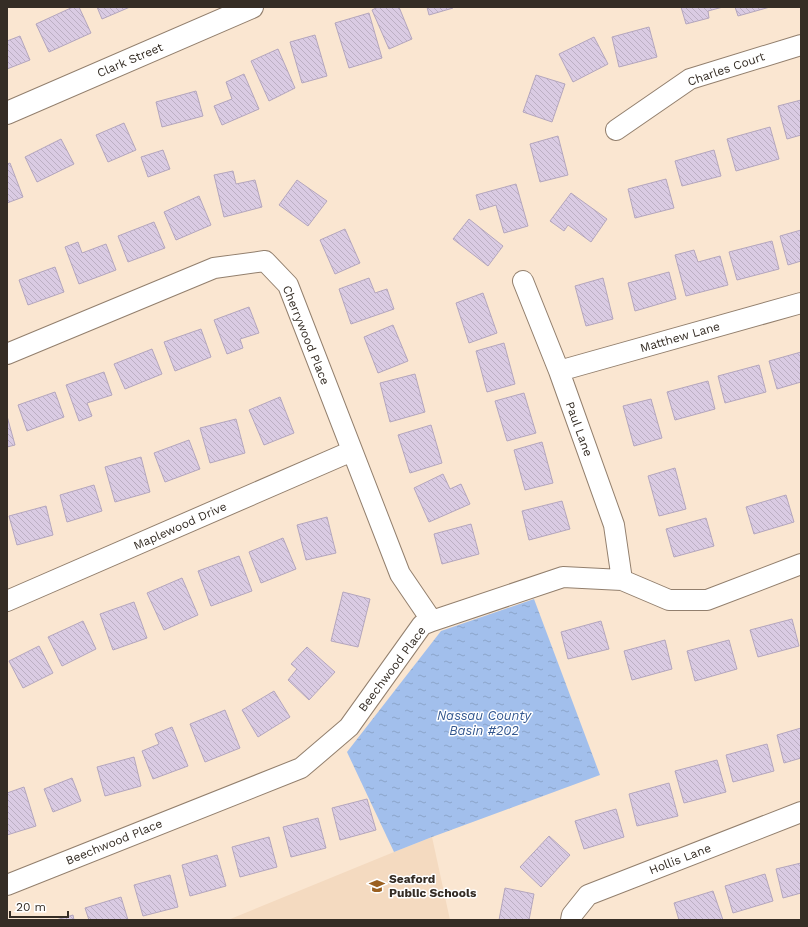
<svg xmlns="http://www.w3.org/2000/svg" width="808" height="927" font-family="'Work Sans',sans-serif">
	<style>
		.built { fill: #f4dac0 }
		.water { fill: url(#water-ripples) }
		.building { fill: url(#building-back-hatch); stroke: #b4a6bd }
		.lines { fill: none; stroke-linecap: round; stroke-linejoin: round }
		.street-casing { stroke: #927f6d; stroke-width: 22 }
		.secondary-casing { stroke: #927f6d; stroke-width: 24 }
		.street { stroke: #fff; stroke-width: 20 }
		.secondary { stroke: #fff; stroke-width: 22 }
		.labels { text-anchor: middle; stroke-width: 3; stroke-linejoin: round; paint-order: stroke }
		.street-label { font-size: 12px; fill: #352d25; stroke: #fff }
		.poi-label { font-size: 12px; font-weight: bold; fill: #352d25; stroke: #fff; text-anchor: start }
		.water-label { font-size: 13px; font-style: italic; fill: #33578f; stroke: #fff }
	</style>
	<defs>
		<pattern id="water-ripples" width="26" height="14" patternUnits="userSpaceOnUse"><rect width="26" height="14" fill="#a2bfec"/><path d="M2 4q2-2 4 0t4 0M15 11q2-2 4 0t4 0" fill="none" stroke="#8ca4ca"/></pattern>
		<pattern id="building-back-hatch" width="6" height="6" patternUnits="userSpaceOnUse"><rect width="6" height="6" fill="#dacbe3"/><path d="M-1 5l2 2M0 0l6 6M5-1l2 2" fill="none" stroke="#bcafc3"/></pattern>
	</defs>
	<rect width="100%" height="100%" fill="#fae6d1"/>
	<path class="built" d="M432 837 450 920H228L394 852Z"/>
	<path class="water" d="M534 599 600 775 432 837 394 852 347 752 441 631Z"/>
	<path class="building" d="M73 7H79L91 33 49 52 36 24Z
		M97 7H130L102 19Z
		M378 7H399L412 39 389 49 372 10Z
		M427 7H452L453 8 429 15Z
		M681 7H723L708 11 709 18 686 24Z
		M735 7H770L738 16Z
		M369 13 382 58 349 68 335 23Z
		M649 27 657 57 619 67 612 37Z
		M315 35 327 76 302 83 290 42Z
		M20 36 30 60 7 69V41Z
		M594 37 608 64 573 82 559 54Z
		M278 49 295 88 269 101 251 61Z
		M244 74 259 109 222 125 214 106 232 99 226 82Z
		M536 75 565 84 552 122 523 112Z
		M196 91 203 116 162 127 156 102Z
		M801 100V135L787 139 778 106Z
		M124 123 136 150 108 162 96 135Z
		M770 127 779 159 736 171 727 139Z
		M558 136 568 175 540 182 530 144Z
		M61 139 74 164 37 182 25 157Z
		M163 150 170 169 148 177 141 157Z
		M714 150 721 176 682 186 675 161Z
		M10 163 23 197 7 203V164Z
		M233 171 236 184 255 180 262 207 224 217 214 175Z
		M666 179 674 208 635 218 628 189Z
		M297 180 327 201 308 226 279 205Z
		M516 184 528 226 504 233 496 205 480 210 476 195Z
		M571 193 607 219 591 242 568 225 564 231 550 221Z
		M199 196 211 225 176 240 164 212Z
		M469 219 503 246 488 266 453 239Z
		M154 222 165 248 128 262 118 236Z
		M345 229 360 263 335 274 320 240Z
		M801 230V261L788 265 780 236Z
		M772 241 779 269 737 280 729 252Z
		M78 242 82 253 106 244 116 270 79 284 65 247Z
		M694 250 698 262 720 256 728 285 686 296 675 255Z
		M55 267 64 292 28 305 19 280Z
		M669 272 676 299 635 311 628 283Z
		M369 278 375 293 387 289 394 309 351 324 339 289Z
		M603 278 613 319 586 326 575 286Z
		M483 293 497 333 469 343 456 303Z
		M249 307 259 333 240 339 243 348 227 354 214 320Z
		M393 325 408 361 378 373 364 337Z
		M201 329 211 357 175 371 164 342Z
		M504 343 515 384 487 392 476 351Z
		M152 349 162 374 125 389 114 364Z
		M801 352V382L777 389 769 361Z
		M759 365 766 392 725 403 718 376Z
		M104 372 112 395 87 403 92 416 79 421 66 385Z
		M415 374 425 412 390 422 380 383Z
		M708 381 715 409 675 420 667 392Z
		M55 392 64 417 27 431 18 405Z
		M524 393 536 433 507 441 495 401Z
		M280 397 294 433 264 445 249 410Z
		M651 399 662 438 634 446 623 406Z
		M7 416 15 445 7 447Z
		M236 419 245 453 210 463 200 428Z
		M431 425 442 463 410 473 398 435Z
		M189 440 200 469 165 482 154 453Z
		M542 442 553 483 525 490 514 450Z
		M141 457 150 492 115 502 105 467Z
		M675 468 686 509 659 516 648 476Z
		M443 474 450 489 461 484 470 504 429 522 414 488Z
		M94 485 102 511 67 522 60 495Z
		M786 495 794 522 754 534 746 507Z
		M562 501 570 529 529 540 522 511Z
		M46 506 53 535 17 545 9 516Z
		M327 517 336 553 306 560 297 525Z
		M706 518 714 546 674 557 666 529Z
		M471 524 479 554 442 564 434 534Z
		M283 538 296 569 261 583 249 552Z
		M239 556 252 591 211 606 198 571Z
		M182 578 198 615 164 630 147 593Z
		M343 592 370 599 358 647 331 641Z
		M134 602 147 638 113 650 100 614Z
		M792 619 799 646 758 657 750 630Z
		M83 621 96 649 62 666 48 637Z
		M601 621 609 649 568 659 561 632Z
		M665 640 672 669 632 680 624 651Z
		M729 640 737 669 695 681 687 651Z
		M39 646 53 673 23 688 9 661Z
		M307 647 335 672 309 700 288 680 297 669 291 664Z
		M274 691 290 717 258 737 242 710Z
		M225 710 240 748 205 762 190 724Z
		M172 727 188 766 153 779 142 751 159 744 155 734Z
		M801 728V758L784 763 777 735Z
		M767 744 774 771 733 782 726 755Z
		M134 757 141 786 105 796 97 767Z
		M717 760 726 792 684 803 675 771Z
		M72 778 81 801 53 812 44 789Z
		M669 783 678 816 637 826 629 794Z
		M24 787 36 826 7 835V793Z
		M367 799 376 830 340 840 332 808Z
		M616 809 624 837 584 849 575 821Z
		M318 818 326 848 291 857 283 827Z
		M549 836 570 855 541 887 520 867Z
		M269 837 277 867 240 877 232 847Z
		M217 855 226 886 190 896 182 865Z
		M801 863V893L783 898 776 869Z
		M765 874 773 901 733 913 725 886Z
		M170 875 178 907 143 916 134 885Z
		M505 888 534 894 529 920H499Z
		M713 891 723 920H679L674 903Z
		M121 897 128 920H89L85 908Z
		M73 915 74 920H56Z"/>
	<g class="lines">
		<defs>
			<path id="street" d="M616 130 690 79 801 45
				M523 281 559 371 614 525 622 580
				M7 354 214 268 265 261 288 285 400 574 432 621
				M559 371 801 303
				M7 601 352 451
				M7 885 301 768 349 727 422 625 432 621 563 577 622 580 669 600H707L801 564
				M571 920 572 915 588 895 801 812"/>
			<path id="secondary" d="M7 113 252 7"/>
		</defs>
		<use href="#street" class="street-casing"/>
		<use href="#secondary" class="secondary-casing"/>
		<use href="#street" class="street"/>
		<use href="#secondary" class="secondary"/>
	</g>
	<defs>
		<symbol id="school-bare" viewBox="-9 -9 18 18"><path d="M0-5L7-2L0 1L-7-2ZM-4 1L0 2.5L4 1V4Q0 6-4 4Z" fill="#9b6021" stroke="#fff" stroke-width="2.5" paint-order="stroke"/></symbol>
	</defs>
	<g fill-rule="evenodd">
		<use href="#school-bare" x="366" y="875" width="22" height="22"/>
	</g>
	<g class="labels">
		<g class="street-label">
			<text transform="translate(130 60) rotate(-23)" y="4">Clark Street</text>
			<text transform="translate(726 69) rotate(-19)" y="4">Charles Court</text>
			<text transform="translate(306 335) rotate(68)" y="4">Cherrywood Place</text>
			<text transform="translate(680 337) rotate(-16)" y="4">Matthew Lane</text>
			<text transform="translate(579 429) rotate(70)" y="4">Paul Lane</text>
			<text transform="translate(180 526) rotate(-24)" y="4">Maplewood Drive</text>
			<text transform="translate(392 669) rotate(-53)" y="4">Beechwood Place</text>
			<text transform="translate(114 842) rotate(-22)" y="4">Beechwood Place</text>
			<text transform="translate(680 859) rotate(-21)" y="4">Hollis Lane</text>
		</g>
		<g class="poi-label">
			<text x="389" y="883">Seaford<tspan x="389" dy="14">Public Schools</tspan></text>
		</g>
		<g class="water-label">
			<text x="484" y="720">Nassau County<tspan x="484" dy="15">Basin #202</tspan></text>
		</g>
	</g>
	<rect width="808" height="927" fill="none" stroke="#352d25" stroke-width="16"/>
	<path d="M10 911v6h58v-6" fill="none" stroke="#352d25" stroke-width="2"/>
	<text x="16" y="911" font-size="12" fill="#352d25" stroke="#ffffff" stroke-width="3" paint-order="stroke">20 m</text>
</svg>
